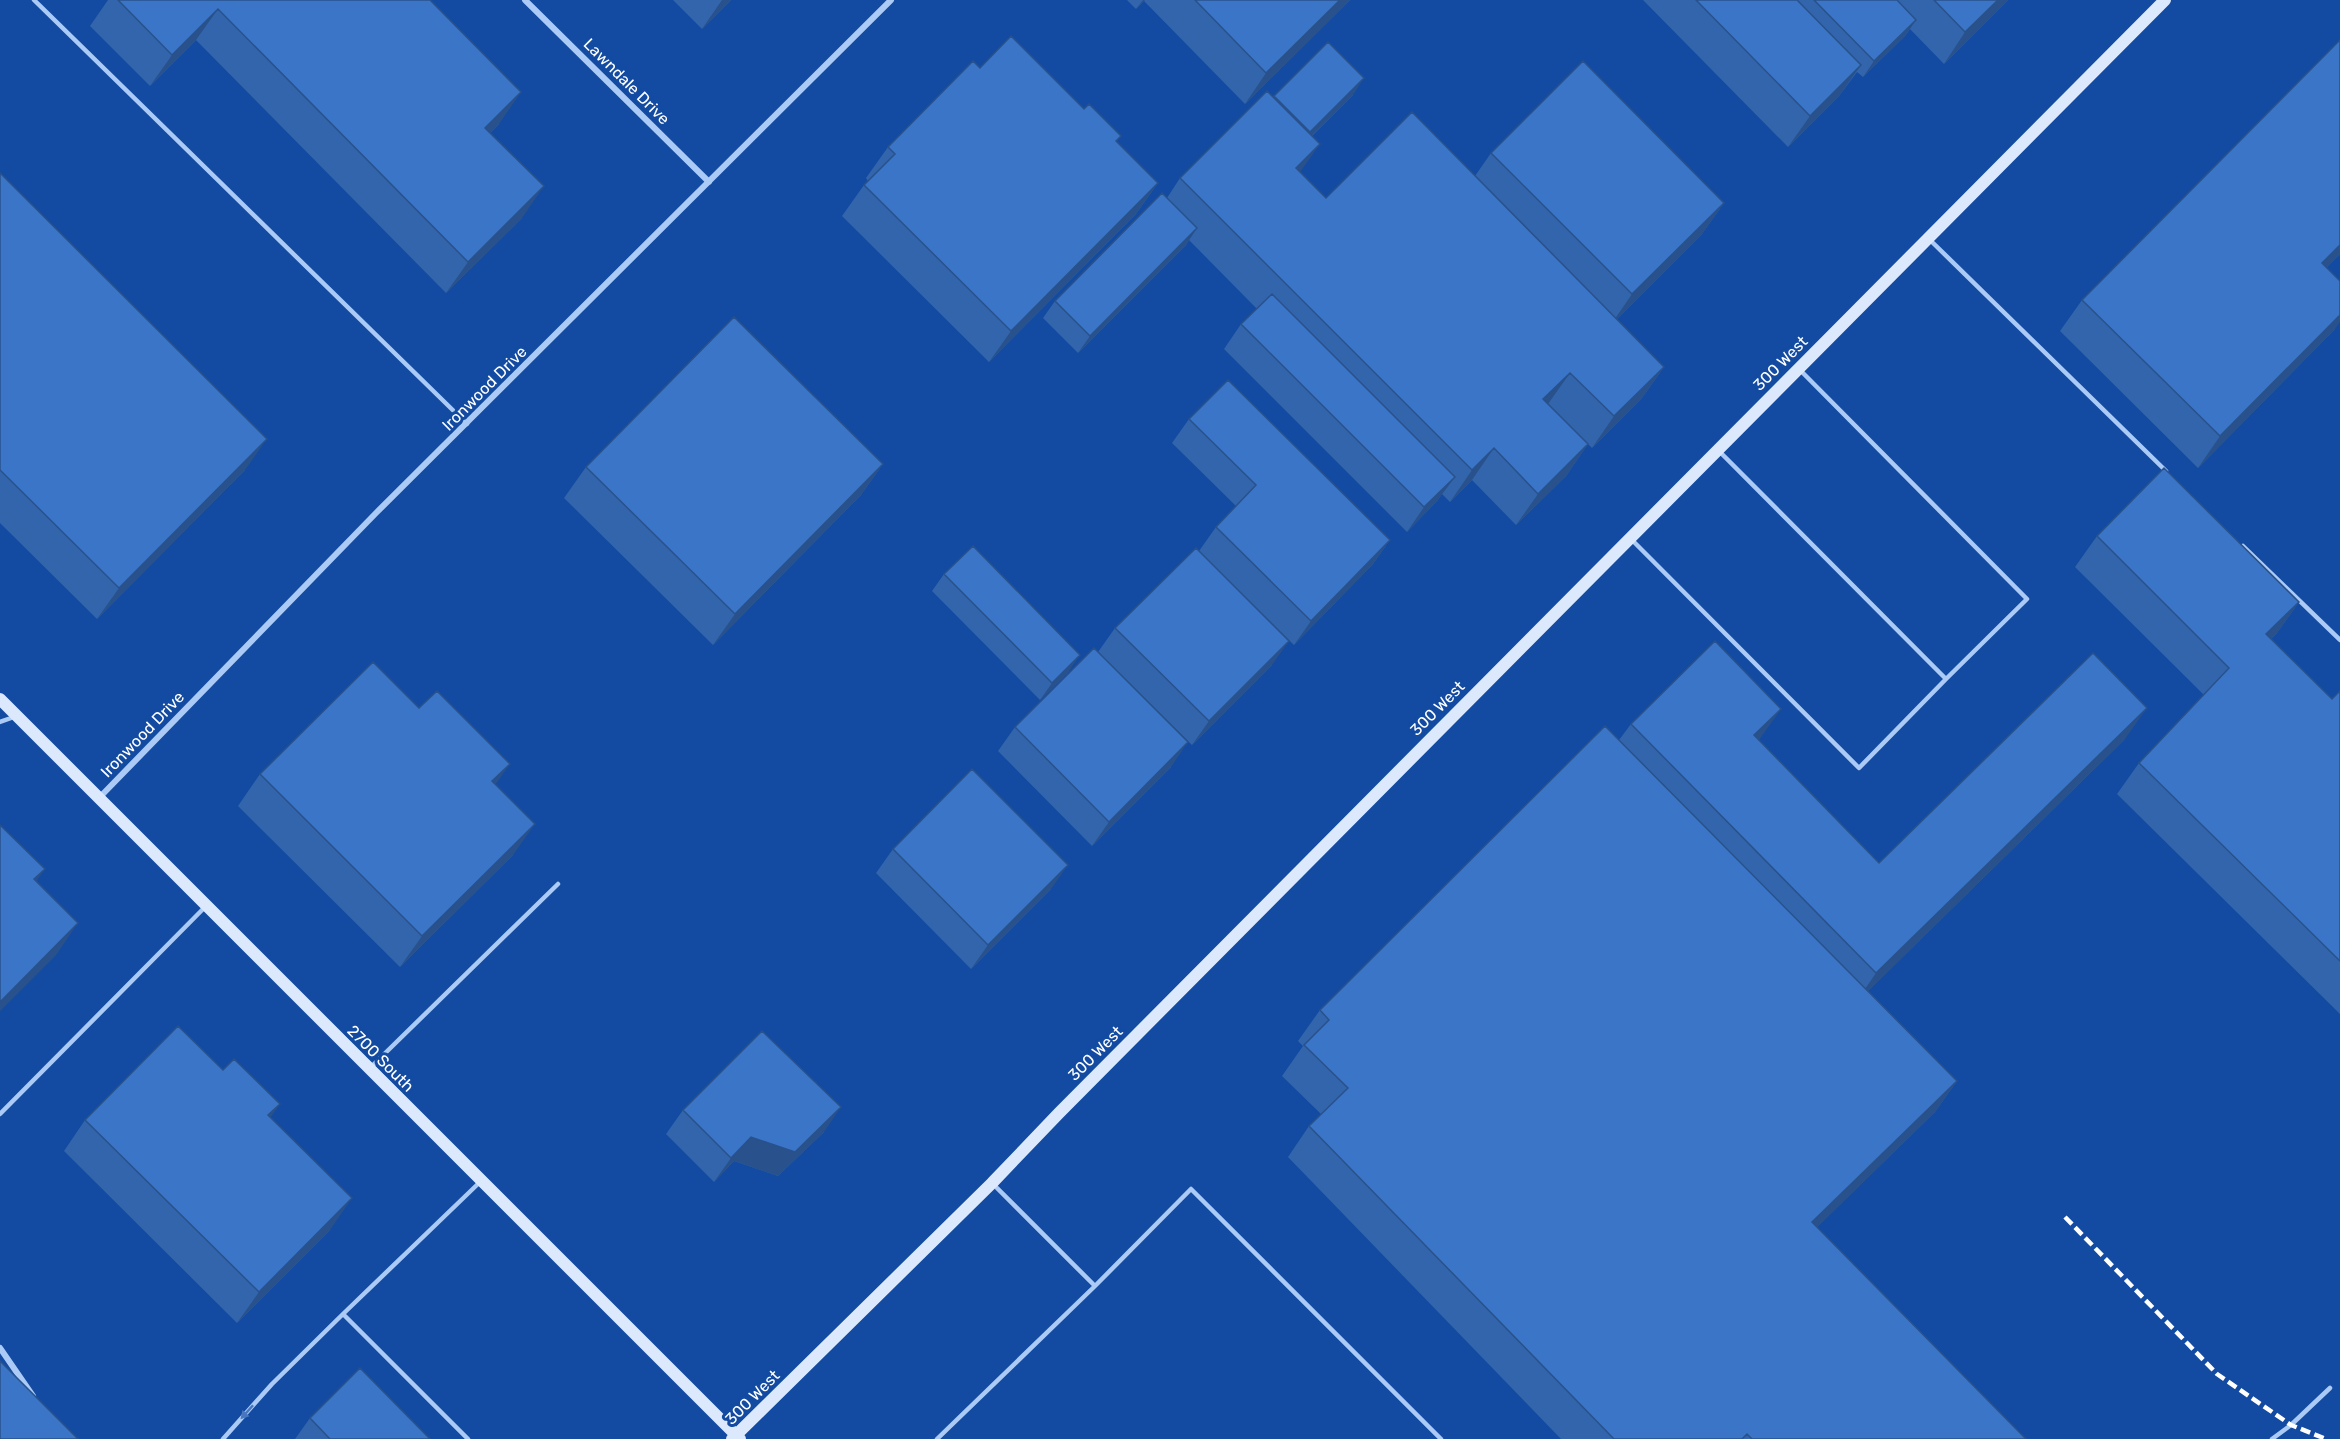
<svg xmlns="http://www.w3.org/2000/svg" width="2340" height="1439" font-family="Rubik,sans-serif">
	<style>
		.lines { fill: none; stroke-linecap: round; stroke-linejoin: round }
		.lane { stroke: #abcaf5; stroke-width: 4.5 }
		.street { stroke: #abcaf5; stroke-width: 6 }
		.secondary { stroke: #dce9fd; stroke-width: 12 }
		.rail { stroke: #fff; stroke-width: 4.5; stroke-dasharray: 10 4.5; stroke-linecap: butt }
		.wall { fill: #3365ac }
		.shaded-wall { fill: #29528c }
		.building { fill: #3b75c8; stroke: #29528c; stroke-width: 1.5 }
		.oneway { fill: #4877be }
		.labels { text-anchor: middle; stroke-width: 6; stroke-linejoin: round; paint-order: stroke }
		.street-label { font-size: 16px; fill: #fff; stroke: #124ba1 }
	</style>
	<rect width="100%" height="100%" fill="#124ba1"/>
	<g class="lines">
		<path class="lane" d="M34 0 467 424
			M1930 240 2166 471
			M1718 450 1946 679 2027 599 1800 370
			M1631 539 1859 768 1946 679
			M2243 546 2340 640
			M0 722 14 717
			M371 1067 558 884
			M0 1114 206 906
			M992 1183 1095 1286 1191 1189 1441 1439
			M223 1439 272 1384 343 1314
			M468 1439 343 1314 481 1181
			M937 1439 1095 1286
			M2272 1439 2291 1425 2330 1388"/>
		<path class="street" d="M525 0 709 182
			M99 798 376 513 891 0
			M0 1348 33 1396"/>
		<path class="secondary" d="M0 699 740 1439
			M732 1439 992 1183 1059 1113 2165 0"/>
		<path class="rail" d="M2065 1217 2217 1374 2291 1425 2326 1439"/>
	</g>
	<path class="wall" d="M108 0H430L499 124 490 133 522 218 446 293 196 40 150 86 90 26Z
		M673 0H731L702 29Z
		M1127 0H1350L1245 104 1144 1 1136 9Z
		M1643 0H2008L1944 64 1910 29 1905 36 1863 77 1857 72 1839 96 1788 147Z
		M2340 40V254L2326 268 2335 329 2198 468 2060 331 2082 300Z
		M1328 42 1353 95 1312 136 1300 172 1326 198 1475 176 1491 153 1724 203 1702 234 1617 319 1664 367 1642 398 1592 448 1548 404 1588 444 1566 476 1516 525 1472 480 1450 502 1442 494 1437 501 1407 532 1224 349 1241 324 1257 309 1189 240 1186 245 1078 353 1043 318 1055 301 1167 198 1180 178 1273 97Z
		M980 68 1084 109 1158 183 1136 214 989 362 842 216 864 185 868 181 866 178 888 147Z
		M0 173 245 470 97 619 0 523Z
		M1189 419 1390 540 1373 564 1294 645 1231 583 1272 665 1192 745 1098 652 1115 628 1199 551 1216 527 1236 506 1172 443Z
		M883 464 861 495 713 645 564 498 586 467Z
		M2097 536 2299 602 2277 633 2271 639 2332 699 2340 691V1014L2117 794 2139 763 2204 695 2075 567Z
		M944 574 1069 671 1040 700 932 591Z
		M1631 724 1759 740 1879 863 2125 739 1868 991 1957 1081 1935 1112 1817 1227 2026 1439H1561L1288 1157 1309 1126 1321 1114 1282 1076 1303 1046 1298 1041 1320 1010 1619 740Z
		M1015 727 1171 767 1092 846 998 751Z
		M260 774 495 784 513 855 400 967 238 806Z
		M893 849 1051 889 971 969 876 873Z
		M683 1110 824 1132 778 1176 734 1161 714 1182 666 1134Z
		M270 1117 330 1230 237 1323 64 1151 85 1120Z
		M310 1418 430 1439H295Z"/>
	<path class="shaded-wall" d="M722 0H731L702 29Z
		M1143 0H1145L1136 9Z
		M1340 0H1350L1245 104 1266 73Z
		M1998 0H2008L1944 64 1965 32Z
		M218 9 196 40 150 86 172 55Z
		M1916 20 1905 36 1863 77 1874 61Z
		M1861 65 1839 96 1788 147 1810 116Z
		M1364 78 1353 95 1298 149 1310 132Z
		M521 92 499 124 463 159 485 128Z
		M1320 144 1298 175 1296 168Z
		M1158 183 1136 214 989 362 1011 331Z
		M544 186 522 218 446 293 468 262Z
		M1724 203 1702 234 1610 326 1632 294Z
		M1197 228 1186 245 1078 353 1090 336Z
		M2340 245V254L2300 295 2322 263Z
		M2340 315V322L2335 329 2198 468 2220 436Z
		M1664 367 1642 398 1592 448 1614 416Z
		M1570 373 1548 404 1521 431 1543 399Z
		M267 439 245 470 97 619 119 588Z
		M1588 444 1566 476 1516 525 1538 494Z
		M1494 448 1472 480 1450 502 1472 470Z
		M883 464 861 495 713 645 735 614Z
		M1455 477 1437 501 1407 532 1424 507Z
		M1390 540 1373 564 1294 645 1311 621Z
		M2299 602 2277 633 2244 666 2266 634Z
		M1289 641 1272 665 1192 745 1209 721Z
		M1080 655 1069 671 1040 700 1052 683Z
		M2147 708 2125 739 1854 1005 1876 973Z
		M1781 709 1759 740 1754 735Z
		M1188 742 1171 767 1092 846 1109 822Z
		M510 764 488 795 492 781Z
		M535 824 513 855 400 967 422 936Z
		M1068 865 1051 889 971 969 988 945Z
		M45 869 23 900 34 879Z
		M78 923 56 955 0 1011V1002Z
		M1957 1081 1935 1112 1791 1253 1812 1222Z
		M280 1104 258 1135 268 1115Z
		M841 1107 824 1132 778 1176 734 1161 714 1182 731 1158 751 1137Z
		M352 1198 330 1230 237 1323 259 1292Z"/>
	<path class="building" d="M118 0H430L521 92 485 128 544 186 468 262 218 9 172 55Z
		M1195 0H1340L1266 73Z
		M1696 0H1797L1861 65 1810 116Z
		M1814 0H1897L1916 20 1874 61Z
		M1934 0H1998L1965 32Z
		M1011 36 1084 109 1089 104 1121 136 1116 141 1158 183 1011 331 864 185 895 154 888 147 973 61 980 68Z
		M2340 40V245L2322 263 2340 281V315L2220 436 2082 300Z
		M1328 42 1364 78 1310 132 1274 96Z
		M1583 61 1724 203 1632 294 1491 153Z
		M1267 91 1320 144 1296 168 1326 198 1412 112 1664 367 1614 416 1570 373 1543 399 1588 444 1538 494 1494 448 1472 470 1180 178Z
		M0 173 267 439 119 588 0 470Z
		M1162 193 1197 228 1090 336 1055 301Z
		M1272 294 1455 477 1424 507 1241 324Z
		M734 317 883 464 735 614 586 467Z
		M1228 380 1390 540 1311 621 1216 527 1256 485 1189 419Z
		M2164 468 2299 602 2266 634 2332 699 2340 691V961L2139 763 2229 668 2097 536Z
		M973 546 1080 655 1052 683 944 574Z
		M1196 548 1289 641 1209 721 1115 628Z
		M1715 641 1781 709 1754 735 1879 863 2093 653 2147 708 1876 973 1631 724Z
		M1094 648 1188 742 1109 822 1015 727Z
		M373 662 419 708 437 691 510 764 492 781 535 824 422 936 260 774Z
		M1605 726 1957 1081 1812 1222 2026 1439H1752L1747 1434 1742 1439H1614L1309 1126 1348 1088 1304 1045 1329 1020 1320 1010Z
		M972 769 1068 865 988 945 893 849Z
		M0 825 45 869 34 879 78 923 0 1002Z
		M178 1026 223 1070 234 1059 280 1104 268 1115 352 1198 259 1292 85 1120Z
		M762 1031 841 1107 795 1152 751 1137 731 1158 683 1110Z
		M0 1361 78 1439H0Z
		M360 1368 430 1439H330L310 1418Z"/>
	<defs><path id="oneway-solid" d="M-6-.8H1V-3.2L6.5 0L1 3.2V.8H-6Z" transform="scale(1.5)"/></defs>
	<use class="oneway" href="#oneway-solid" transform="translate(247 1412) rotate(132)"/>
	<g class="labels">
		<g class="street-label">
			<text transform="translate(627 81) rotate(45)" y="6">Lawndale Drive</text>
			<text transform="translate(1780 363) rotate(-45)" y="6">300 West</text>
			<text transform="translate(484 388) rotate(-45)" y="6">Ironwood Drive</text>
			<text transform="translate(1437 708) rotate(-45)" y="6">300 West</text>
			<text transform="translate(142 734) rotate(-46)" y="6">Ironwood Drive</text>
			<text transform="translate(1095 1053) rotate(-45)" y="6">300 West</text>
			<text transform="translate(381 1058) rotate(45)" y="6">2700 South</text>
			<text transform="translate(752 1397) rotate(-45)" y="6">300 West</text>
		</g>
	</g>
</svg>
